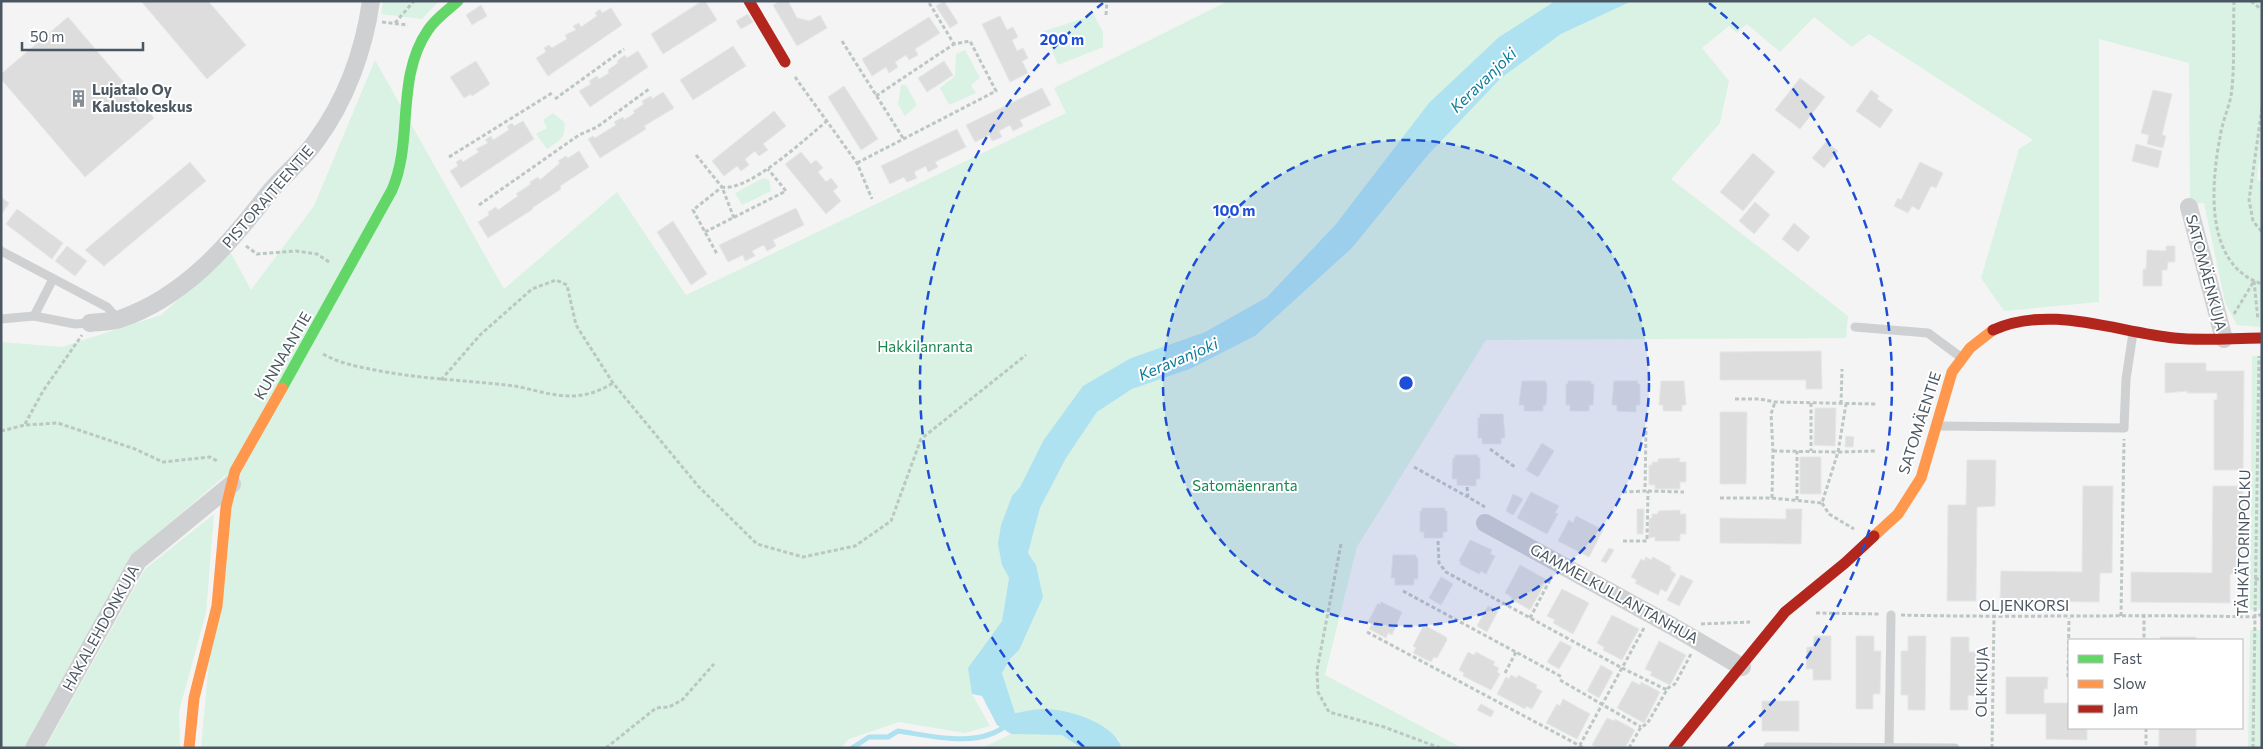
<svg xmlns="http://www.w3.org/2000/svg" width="2263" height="749" font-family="Commissioner,sans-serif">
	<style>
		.green { fill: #d9f2e3 }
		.water { fill: #aee2f0 }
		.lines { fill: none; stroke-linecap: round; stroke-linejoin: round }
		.stream { stroke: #aee2f0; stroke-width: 5 }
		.building { fill: #ddddde; stroke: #e5e6e7 }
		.path { stroke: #bcc7c4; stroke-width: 3; stroke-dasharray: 4 2.5; stroke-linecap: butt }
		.lane { stroke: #ced0d2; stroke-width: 9 }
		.street { stroke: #ced0d2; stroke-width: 18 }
		.fast { stroke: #63d668; stroke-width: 11 }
		.slow { stroke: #ff974d; stroke-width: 11 }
		.jam { stroke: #b3261e; stroke-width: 11 }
		.ring { fill: none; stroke: #1d4ed8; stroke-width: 2.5; stroke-dasharray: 9 6 }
		.labels { text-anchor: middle; stroke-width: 4; stroke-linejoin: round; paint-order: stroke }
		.poi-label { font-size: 15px; font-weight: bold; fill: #4a5661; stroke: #fff; text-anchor: start }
		.street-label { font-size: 15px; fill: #4a5661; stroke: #fff }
		.park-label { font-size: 15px; fill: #17864f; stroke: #fff }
		.water-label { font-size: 16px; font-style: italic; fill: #0c7c9b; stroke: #fff }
		.centre { fill: #1d4ed8; stroke: #fff; stroke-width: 2.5 }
		.ring-label { font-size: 15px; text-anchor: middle; font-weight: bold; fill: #1d4ed8; stroke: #fff; stroke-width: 4; stroke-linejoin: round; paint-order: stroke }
	</style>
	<rect width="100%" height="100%" fill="#f4f4f4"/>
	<path class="green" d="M383 1H439L422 19 381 14Z
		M1228 1H1555L1499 37 1336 224 1267 297 1205 332 1131 358 1043 441 1020 487 1012 497 1001 525 1002 565 1009 578 1002 621 978 654 972 694 990 726 965 733 899 722 849 739 841 748H201L226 475 130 557 24 748H1V342L62 347 161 315 231 253 251 290 314 206 375 60 504 289 617 192 686 295 1066 113 1054 88Z
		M1632 1H2262V138L2257 179 2262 183V327L2237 325 2225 302 2204 203 2190 204 2189 63 2099 39V302L2004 311 1981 278 2019 149 2033 140 1869 34 1852 47 1814 17 1780 52 1747 24 1737 33 1729 26 1702 48 1729 81 1720 123 1671 179 1848 316 1846 338 1486 340 1357 547 1325 675 1462 748H1122L1119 739 1044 709 1015 713 1002 673 1010 659 1019 650 1036 565 1028 553 1040 508 1066 458 1097 412 1132 389 1190 369 1255 336 1352 248 1427 156 1501 78 1561 34Z
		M1094 15 1103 32V47L1058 65 1044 31Z
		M965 50 980 78 971 85 976 93 949 105 940 88 955 76 956 54Z
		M901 85H906L917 105 905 116 898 104Z
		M553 113 564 122C567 137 559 142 547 149L536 134 547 128 543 120Z
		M763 178 769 180 771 191 742 205 735 193Z
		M2252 356H2262V610H2250Z
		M214 514 206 613 179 711 180 748H45L145 569Z
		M2262 625V748H2248L2250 630H2261Z
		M1030 733 1062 735 1081 748H982L1011 734Z"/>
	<path class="water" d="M1555 1H1632L1561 34 1501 78 1427 156 1352 248 1255 336 1190 369 1132 389 1097 412 1066 458 1040 508 1028 553 1036 565 1043 597 1019 650 1010 659 1002 673 1015 713C1024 712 1033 709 1042 709 1067 708 1114 723 1122 748H1081L1062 735 1011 734 997 725 982 696 972 694 968 668 1002 621 1009 578 1002 565 998 544 1001 525 1012 496 1020 487 1043 441 1083 386 1131 358 1205 332 1267 297 1336 224 1429 103 1499 37Z"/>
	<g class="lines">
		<path class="stream" d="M852 748 869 737H888L898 731C933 736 979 749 1008 724"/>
	</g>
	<path class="building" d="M141 1H208L246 45 207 79Z
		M702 1H705L717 20 663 54 651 34Z
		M780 1H788L797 18 810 21 820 15 827 28 797 46 773 5Z
		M944 1 958 23 950 28 936 6Z
		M481 5 487 16 472 25 466 15Z
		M611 8 622 25 548 76 536 58 546 52 544 48 549 45 552 48 567 39 565 35 576 30 573 26 579 23 581 27 597 16 595 13 600 9 602 13Z
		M748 14 753 22 741 29 736 21Z
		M1000 16 1007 30 1013 27 1018 37 1012 40 1017 51 1023 48 1028 58 1022 61 1028 73 1010 82 982 24Z
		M68 17 154 118 85 177 1 79V74Z
		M929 17 940 33 915 49 918 55 909 60 906 55 895 62 898 67 889 73 886 67 872 76 862 59Z
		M733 46 746 66 693 100 680 80Z
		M638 51 648 67 590 107 579 91 591 84 589 81 597 76 599 79 609 73 608 70 618 63 617 61 625 55 627 58Z
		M476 61 490 84 472 96 471 94 464 98 450 77Z
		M944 61 953 75 927 92 918 78Z
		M1800 78 1825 97 1800 129 1775 110Z
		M844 86 878 139 861 150 828 97Z
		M1042 88 1051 105 1020 120 1023 126 1013 131 1010 125 999 131 1002 137 992 141 989 135 975 142 966 125Z
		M1871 90 1879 96 1877 99 1893 110 1880 128 1856 111Z
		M2153 90 2172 94 2162 135 2166 136 2163 148 2147 144 2149 135 2141 133Z
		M663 92 674 108 644 126 646 129 600 158 588 139 593 136 595 138 616 125 614 122 623 117 624 120 635 113 633 111 644 104 642 101 651 96 652 99Z
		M774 111 786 126 763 144 768 150 759 156 755 151 745 159 749 165 741 171 737 166 724 176 712 161Z
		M523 121 534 139 461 188 450 171 458 166 456 162 461 159 463 162 479 152 476 149 488 143 485 140 491 136 493 140 509 130 507 126 512 123 514 126Z
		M957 129 966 147 935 162 938 167 928 172 926 166 914 172 917 178 907 182 904 177 890 184 881 166Z
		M1826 142 1838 151 1824 168 1812 158Z
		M2136 144 2162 151 2158 168 2132 161Z
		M579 151 589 167 560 186 561 189 532 208 533 209 488 238 478 222 489 215 488 212 496 207 498 210 518 196 516 194 531 184 530 182 538 177 540 180 560 163 558 161 566 156 568 158Z
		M801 152 811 164 816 160 823 168 818 172 826 182 831 178 838 187 833 191 841 201 826 214 785 164Z
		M1753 153 1775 172 1743 211 1720 192Z
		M190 162 206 181 104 266 85 250Z
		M1920 162 1943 173 1936 188 1931 186 1919 210 1912 206 1908 213 1894 206 1898 198 1901 200Z
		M1 197 9 203 1 215Z
		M1755 202 1770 215 1754 234 1739 221Z
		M796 208 804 225 773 240 776 246 767 251 764 245 752 251 755 256 745 261 743 255 728 262 719 245Z
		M17 209 63 243 52 259 6 224Z
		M673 221 707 274 691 285 657 232Z
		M1794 223 1810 237 1798 252 1782 239Z
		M67 246 87 261 75 276 55 261Z
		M2166 246H2175V262H2168L2167 270H2162V286H2143V269H2146L2147 250 2166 251Z
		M1821 351 1822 389H1806V380H1720V352Z
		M2165 363H2206V371H2244L2243 470H2214V400H2217V393H2187V391L2165 393Z
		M1522 381H1545L1547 384 1546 405H1543V411H1524V405H1519Z
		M1568 381H1591V384H1594L1593 405H1589V411H1570V405H1566V384H1568Z
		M1614 381H1638L1637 384H1640V405H1636V412L1617 411V405H1612Z
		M1661 381H1684L1686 405H1682V411H1663V405H1659Z
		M1815 408H1836L1835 446 1814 445Z
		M1720 412H1747L1746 484H1720Z
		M1480 414H1503L1505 438H1501V444H1482V438H1478V418H1480Z
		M1846 436 1854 437 1853 447H1845Z
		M1542 443 1554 451 1538 477 1526 470Z
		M1455 455H1478V458H1480V479H1476V486L1457 485V479H1452L1453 458H1455Z
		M1800 457H1821V494H1800Z
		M1680 458 1679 462H1686V482H1680V489H1655V485H1649V465H1652V462H1658V459Z
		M1967 460H1996L1995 506 1977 507 1976 601H1947L1948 505H1966Z
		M2083 486H2113L2112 573H2100L2099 602 2000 601 2001 571 2082 572Z
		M2213 486H2243L2242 574H2230V603L2131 602V572L2212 573Z
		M1531 492 1559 506 1555 513 1558 514 1547 534 1517 518Z
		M1513 494 1523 499 1513 515 1506 511Z
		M1422 508H1445V511H1447V532H1443V538H1424V532H1420V511H1422Z
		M1637 509H1644L1643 534H1637Z
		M1786 509H1802L1801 544 1720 543V518L1786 519Z
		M1680 510V514H1686V534H1680V541H1655V537L1649 538V518H1652V514H1658V511Z
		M1576 516 1603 530 1589 557 1558 541 1569 520 1573 523Z
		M1470 540 1492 550 1490 554 1495 556 1486 574 1481 571 1479 574 1460 564 1461 562 1459 561Z
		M1609 548 1614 550 1606 563 1601 561Z
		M1393 555H1416V558H1418V579H1414V585H1395V578H1391Z
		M1646 557 1651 560 1653 557 1671 567 1670 570 1676 574 1666 592 1661 589 1658 595 1635 583 1637 580 1631 577 1641 559 1644 561Z
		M1520 565 1547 580 1530 610 1511 599 1512 597 1505 593Z
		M1681 575 1693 581 1679 606 1667 600Z
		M1441 577 1453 584 1441 605 1429 598Z
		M1562 589 1589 603 1573 634 1553 623 1555 620 1547 616Z
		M1381 602 1402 612 1392 635 1388 633 1386 638 1369 629 1372 624 1368 622 1378 603 1380 605Z
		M1488 606 1498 611 1487 632 1477 626Z
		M1612 615 1639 629 1622 660 1603 650 1604 647 1597 643Z
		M1426 626 1446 637 1447 640 1437 658 1434 657 1431 662 1413 653 1416 648 1413 646 1423 627 1425 628Z
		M1814 636H1831V680H1813V669H1806L1807 647H1813Z
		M1856 636H1874V651H1881L1880 694H1873V709H1856Z
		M1908 636H1926L1925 710H1908V695H1901V651H1908Z
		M1951 637H1969V652H1976L1975 696 1968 695V710H1950Z
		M2160 637H2196V640H2160Z
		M1560 641 1572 647 1559 669 1547 662Z
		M1659 641 1686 655 1670 685 1650 675 1652 672 1645 669Z
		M1468 652 1474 655 1476 652 1495 662 1493 665 1499 668 1497 672 1500 674 1491 690 1463 676 1464 673 1459 670Z
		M1601 665 1613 672 1599 698 1587 691Z
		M1511 675 1517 678 1518 675 1537 685 1536 688 1542 691 1532 709 1526 706 1525 709 1497 694 1506 677 1509 679Z
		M2006 677H2048L2047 689H2044V703H2069V728H2087V740L2046 739V714H2006Z
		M1632 681 1640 685 1641 682 1660 692 1644 723 1617 708Z
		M1563 699 1590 714 1577 739 1546 723 1557 704 1560 706Z
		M1762 701H1799V731H1762Z
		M1481 704 1494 711 1491 717 1477 710Z
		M1607 718 1614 721 1615 719 1635 730 1625 748H1597L1592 745Z
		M2159 728H2196V748H2159Z"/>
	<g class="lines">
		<path class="path" d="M2234 1C2233 30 2235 69 2231 96 2228 110 2222 123 2220 137 2211 185 2204 265 2262 284
			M2251 1 2262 10
			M1106 15 1107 1
			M382 22 408 25
			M395 23 414 1
			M842 41 903 138
			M795 77 857 163 872 199
			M876 96 954 44
			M555 99 624 49
			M2262 108 2249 200 2253 221 2262 232
			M696 155 722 187 693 210 717 254
			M449 157 552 93
			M857 163 996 91 970 41 954 44 928 1
			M479 205 579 135 597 127 649 89
			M734 218 722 187C749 192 806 138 827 121
			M705 232 786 191 768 169
			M246 246 257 254 296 251 317 254 329 262
			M2254 281 2258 320
			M2234 314 2254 281
			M323 354C337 362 354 366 370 369 417 379 466 380 514 386 532 389 551 396 570 396 586 396 600 391 613 383
			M441 380 480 335 532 289 556 280 567 285 576 325 613 383 698 486 757 544 803 557 855 546 891 521 921 439 1026 355
			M1735 399H1760L1775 402 1876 404
			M1811 403V451
			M1841 404 1842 369
			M25 424 43 391 82 335
			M1 431 25 425 58 423 135 449 163 462 210 457 219 462
			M1490 449 1515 467
			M1773 451 1838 452 1846 404
			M1414 467 1468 497
			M1467 487 1468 497 1485 507
			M1648 491 1684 492
			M1623 492 1645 491 1646 427
			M1720 498H1772L1773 451 1771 414 1775 402
			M1772 498 1822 503 1838 452 1875 451
			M1797 500V451
			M1822 503 1829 514 1854 529
			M1438 541 1439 563 1446 572 1622 668 1580 745
			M1623 541H1647L1648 491
			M1341 544 1317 670 1318 692 1329 712 1384 727 1440 748
			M2255 580 2262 577
			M1403 591 1562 677
			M1816 613 1880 614
			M2144 614V640
			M1901 615C2019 618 2137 614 2255 617L2262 614
			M2121 616 2124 439
			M1530 618 1552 576
			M1701 624 1750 622
			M1644 628 1622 668 1667 690
			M1367 632 1584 748
			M1505 673 1516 652
			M2068 677 2069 618
			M1560 680 1641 727
			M2146 728V748
			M606 748 656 708 669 707 682 700 714 664
			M1629 748 1641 727 1647 724 1668 688 1675 684 1691 654
			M1992 748 1994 617
			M2253 748 2259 356"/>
		<path class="lane" d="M1 251 107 307 118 319
			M34 316 53 279
			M1 319 34 316 75 324 90 323
			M1855 327 1928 333 1962 358
			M1937 426 2124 428 2126 379 2133 333
			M1768 747 1955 748
			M1889 748 1891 615"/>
		<path class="street" d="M2189 207 2224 339
			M90 323C99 322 111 322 120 319 184 297 228 246 268 194 283 175 303 160 316 141 346 100 364 50 371 1
			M1485 523 1672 626 1742 667
			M34 748 138 561 232 484"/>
		<path class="fast" d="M282 388 392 190C414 140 395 78 428 30 435 19 448 10 458 1"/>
		<path class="slow" d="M1874 536 1898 514 1921 478 1952 372 1970 348 1993 330
			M189 748 194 698 217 606 226 507 235 471 282 388"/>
		<path class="jam" d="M749 1 785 62
			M1993 330C2050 304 2116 332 2174 338 2203 341 2233 338 2262 338
			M1674 748 1785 612 1845 563 1874 536"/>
	</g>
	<circle cx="1406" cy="383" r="243" fill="#1d4ed8" fill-opacity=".12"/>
	<g class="ring">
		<circle cx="1406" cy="383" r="243"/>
		<path d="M1084 747A486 486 0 0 1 1103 3M1709 3A486 486 0 0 1 1728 747"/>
	</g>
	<defs>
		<symbol id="building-bare" viewBox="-9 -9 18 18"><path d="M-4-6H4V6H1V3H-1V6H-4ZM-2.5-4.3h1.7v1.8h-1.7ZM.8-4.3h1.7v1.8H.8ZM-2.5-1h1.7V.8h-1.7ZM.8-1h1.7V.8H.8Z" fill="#868d94" stroke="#fff" stroke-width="2.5" paint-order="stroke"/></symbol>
	</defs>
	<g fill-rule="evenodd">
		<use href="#building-bare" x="66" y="86" width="25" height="25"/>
	</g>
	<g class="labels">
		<g class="poi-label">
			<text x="92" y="95">Lujatalo Oy<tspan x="92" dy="17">Kalustokeskus</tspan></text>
		</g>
		<g class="street-label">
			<text transform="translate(268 197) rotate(-49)" y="5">PISTORAITEENTIE</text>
			<text transform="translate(2206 273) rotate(75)" y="5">SATOMÄENKUJA</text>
			<text transform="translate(283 356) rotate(-60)" y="5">KUNNAANTIE</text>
			<text transform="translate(1920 423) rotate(-72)" y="5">SATOMÄENTIE</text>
			<text transform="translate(2244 543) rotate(-89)" y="5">TÄHKÄTORINPOLKU</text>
			<text transform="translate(1614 594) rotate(29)" y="5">GAMMELKULLANTANHUA</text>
			<text x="2024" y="611">OLJENKORSI</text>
			<text transform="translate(101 628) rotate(-61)" y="5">HAKALEHDONKUJA</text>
			<text transform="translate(1982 682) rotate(-89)" y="5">OLKIKUJA</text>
		</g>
		<g class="park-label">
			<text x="925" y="352">Hakkilanranta</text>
			<text x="1245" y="491">Satomäenranta</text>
		</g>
		<g class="water-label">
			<text transform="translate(1483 80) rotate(-44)" y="6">Keravanjoki</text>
			<text transform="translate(1178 359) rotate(-23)" y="6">Keravanjoki</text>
		</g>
	</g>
	<circle cx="1406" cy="383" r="8" class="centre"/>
	<g class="ring-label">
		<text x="1062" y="45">200 m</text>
		<text x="1234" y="216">100 m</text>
	</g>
	<rect width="2263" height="749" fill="none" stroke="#4a5661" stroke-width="5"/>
	<rect x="2068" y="639" width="175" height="90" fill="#ffffff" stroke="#b7bbc0"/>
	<rect x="2078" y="655" width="25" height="8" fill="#63d668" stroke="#b7bbc0"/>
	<text x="2113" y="664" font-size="15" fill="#4a5661">Fast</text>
	<rect x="2078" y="680" width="25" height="8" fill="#ff974d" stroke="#b7bbc0"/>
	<text x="2113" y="689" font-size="15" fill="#4a5661">Slow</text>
	<rect x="2078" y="705" width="25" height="8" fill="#b3261e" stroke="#b7bbc0"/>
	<text x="2113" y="714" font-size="15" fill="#4a5661">Jam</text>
	<path d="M22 42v8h121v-8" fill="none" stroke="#4a5661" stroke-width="2.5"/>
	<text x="30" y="42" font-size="15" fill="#4a5661" stroke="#ffffff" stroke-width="4" paint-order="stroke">50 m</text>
</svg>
